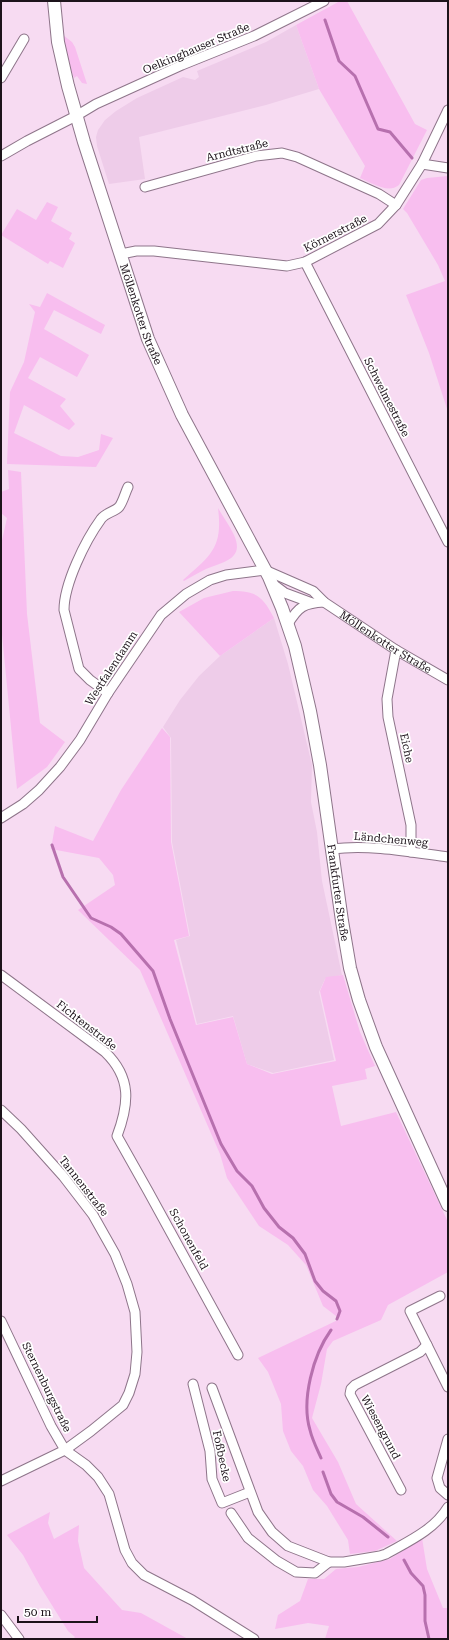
<svg xmlns="http://www.w3.org/2000/svg" width="449" height="1640" font-family="'Roboto Serif',serif">
	<style>
		.built { fill: #eecce9 }
		.green { fill: #f8beef }
		.lines { fill: none; stroke-linecap: round; stroke-linejoin: round }
		.stream { stroke: #b770ae; stroke-width: 3 }
		.minor-casing { stroke: #8e758a; stroke-width: 11 }
		.secondary-casing { stroke: #8e758a; stroke-width: 14 }
		.minor { stroke: #fff; stroke-width: 9 }
		.secondary { stroke: #fff; stroke-width: 12 }
		.labels { text-anchor: middle; stroke-width: 3.5; stroke-linejoin: round; paint-order: stroke }
		.street-label { font-size: 11px; fill: #1d131b; stroke: #fff }
	</style>
	<rect width="100%" height="100%" fill="#f7dbf2"/>
	<path class="built" d="M296 25 319 89 266 105 139 137 145 179 109 184 97 146 96 137 98 130 105 120 116 111 137 98 183 77 195 80 199 77 197 71 266 42Z
		M274 618 288 664 312 765 311 802 317 832 322 881 342 975 325 979 319 992 334 1060 273 1073 247 1064 233 1016 197 1024 176 940 190 936 172 842 171 738 163 727 180 700 199 676 220 656Z"/>
	<path class="green" d="M340 1H347L415 124 427 130 399 185C388 194 372 183 360 178L365 166 319 89 296 25Z
		M63 35 72 42 75 47 87 84 82 83 77 76 74 78 69 64Z
		M448 176V412L429 353 406 295 445 281 438 265 407 213 403 209 421 180 427 178Z
		M47 202 58 207 51 221 72 233 69 239 75 243 63 268 50 261 48 264 1 235 17 209 36 220Z
		M47 293 105 325 101 334 54 310 44 329 89 355 77 377 40 357 28 378 66 399 60 406 75 424 69 430 24 405 14 433 61 456 78 457 99 450 101 434 113 438 96 467 7 464 10 392 24 362 35 312 29 304 40 307Z
		M8 470 21 472 27 614 40 723 65 742 47 767 17 789 1 624V545L7 518 1 513V492L9 489Z
		M218 508C223 517 230 526 234 535 245 559 223 562 206 569 198 573 191 577 184 581L183 580C211 555 223 548 218 508Z
		M233 591C257 591 263 597 274 618L220 656 179 612 204 598Z
		M162 728 170 737 171 842 189 936 174 940 196 1025 233 1017 247 1064 272 1074 336 1061 320 991 326 977 343 975 360 1032 375 1066 365 1069 367 1079 332 1086 341 1126 396 1112 448 1222V1272L388 1305 381 1320 333 1341 327 1349 321 1384 312 1418 338 1462 356 1504 397 1541 375 1551 350 1554 348 1540 327 1506 313 1490 303 1466 291 1451 283 1431 281 1404 268 1372 258 1358 340 1319 323 1306 306 1265 288 1245 259 1226 227 1178 220 1154 140 970 78 910 115 885 113 875 99 858 51 849 55 826 93 841 121 790Z
		M50 1512 48 1523 54 1539 79 1525 78 1541 84 1568 122 1610 141 1613 188 1639H73L75 1637 68 1631 40 1586 23 1555 7 1535Z
		M422 1538 427 1569 443 1608H448V1639H325L329 1626 308 1623 275 1629 278 1615 300 1601 308 1579H324L336 1569 358 1567 390 1559Z"/>
	<g class="lines">
		<path class="stream" d="M325 20 339 61 355 76 378 129 390 132 412 158
			M52 845 63 877 91 918 111 927 121 934 153 971 170 1019 221 1144 237 1171 252 1186 264 1208 279 1227 293 1238 305 1254 315 1281 323 1291 336 1301 340 1311 337 1319
			M321 1458C317 1449 312 1439 310 1430 301 1400 313 1355 331 1330
			M323 1472 331 1494 337 1502 363 1517 388 1537
			M404 1560 411 1573 423 1586 425 1595V1621L429 1639"/>
		<defs>
			<g id="minor">
				<path d="M1 78 24 39"/>
				<path d="M1 156 27 141 76 116 96 104 182 65 254 36 324 1"/>
				<path d="M422 164 448 168"/>
				<path d="M145 187 256 156 282 153 297 157 379 194 396 205"/>
				<path d="M121 254 136 251H154L287 266 305 262 378 224 396 205 422 164 448 110"/>
				<path d="M305 262 448 542"/>
				<path d="M273 584 285 593 312 603"/>
				<path d="M288 624C298 607 304 603 324 602"/>
				<path d="M396 650 387 699 388 717 411 825V852"/>
				<path d="M108 693 90 680 79 669 64 610C64 584 85 541 101 519 105 513 114 512 119 507 123 502 125 493 128 487"/>
				<path id="s1" d="M1 818 23 804 39 790 60 767 80 740 108 693 161 615 186 594 210 580 226 575 265 570 313 591 324 602 396 650 448 680"/>
				<path d="M332 849C369 844 411 852 448 857"/>
				<path d="M1 975 105 1052C132 1078 129 1104 117 1136L148 1191 238 1355"/>
				<path d="M1 1110 21 1129 63 1176 93 1215 115 1254 127 1284 135 1312 137 1352 135 1374 129 1393 123 1405 91 1431 65 1450 1 1481"/>
				<path d="M440 1296 410 1311 448 1387"/>
				<path d="M1 1321 51 1426 65 1450 86 1465 98 1477 109 1494 125 1550 132 1563 144 1575 192 1600 254 1639"/>
				<path d="M193 1384 210 1451 212 1479 222 1503 250 1492"/>
				<path d="M212 1388 258 1512 272 1532 288 1546 329 1562H344L380 1556 386 1554C409 1541 434 1530 448 1507"/>
				<path d="M448 1439 437 1478 440 1488 448 1495"/>
				<path d="M401 1490 350 1394 351 1389 355 1385 420 1352 427 1345"/>
				<path d="M231 1513 248 1538 277 1561 296 1572 315 1573 329 1562"/>
				<path d="M1 1615 19 1639"/>
			</g>
			<g id="secondary">
				<path id="s2" d="M54 1 58 42 68 86 84 142 148 339 182 415 269 577 282 608 295 646 310 711 320 765 342 921 350 968 359 1000 376 1047 448 1205"/>
			</g>
		</defs>
		<use href="#minor" class="minor-casing"/>
		<use href="#secondary" class="secondary-casing"/>
		<use href="#minor" class="minor"/>
		<use href="#secondary" class="secondary"/>
	</g>
	<g class="labels">
		<g class="street-label">
			<text transform="translate(196 48) rotate(-23)" y="4">Oelkinghauser Straße</text>
			<text transform="translate(237 150) rotate(-14)" y="4">Arndtstraße</text>
			<text transform="translate(335 233) rotate(-27)" y="4">Körnerstraße</text>
			<text dy="4" stroke="none"><textPath href="#s2" startOffset="326">Möllenkotter Straße</textPath></text>
			<text transform="translate(387 397) rotate(63)" y="4">Schwelmestraße</text>
			<text dy="4" stroke="none"><textPath href="#s1" startOffset="519">Möllenkotter Straße</textPath></text>
			<text transform="translate(111 668) rotate(-57)" y="4">Westfalendamm</text>
			<text transform="translate(407 748) rotate(78)" y="4">Eiche</text>
			<text transform="translate(391 839) rotate(5)" y="4">Ländchenweg</text>
			<text dy="4" stroke="none"><textPath href="#s2" startOffset="943">Frankfurter Straße</textPath></text>
			<text transform="translate(87 1025) rotate(38)" y="4">Fichtenstraße</text>
			<text transform="translate(84 1186) rotate(52)" y="4">Tannenstraße</text>
			<text transform="translate(189 1239) rotate(61)" y="4">Schonenfeld</text>
			<text transform="translate(47 1387) rotate(64)" y="4">Sternenburgstraße</text>
			<text transform="translate(381 1427) rotate(62)" y="4">Wiesengrund</text>
			<text transform="translate(222 1456) rotate(78)" y="4">Foßbecke</text>
		</g>
	</g>
	<rect width="449" height="1640" fill="none" stroke="#1d131b" stroke-width="4"/>
	<path d="M18 1616v6h79v-6" fill="none" stroke="#1d131b" stroke-width="2"/>
	<text x="24" y="1616" font-size="12" fill="#1d131b" stroke="#ffffff" stroke-width="3" paint-order="stroke">50 m</text>
</svg>
